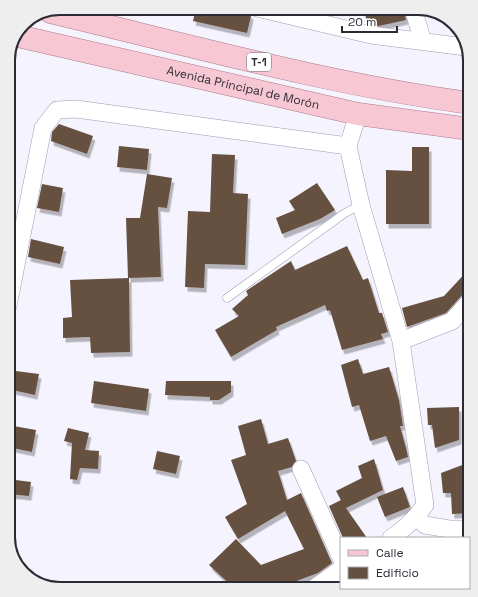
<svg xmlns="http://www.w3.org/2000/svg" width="478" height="597" font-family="'Space Grotesk',sans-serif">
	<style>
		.building { fill: #665141; filter: url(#shadow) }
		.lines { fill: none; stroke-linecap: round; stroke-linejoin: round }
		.service-casing { stroke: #9f9ab4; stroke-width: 9 }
		.minor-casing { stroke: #9f9ab4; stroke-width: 18 }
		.primary-casing { stroke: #ac7989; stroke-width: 23 }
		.service { stroke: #fff; stroke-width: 8 }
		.minor { stroke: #fff; stroke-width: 17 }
		.primary { stroke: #f7c8d3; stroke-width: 22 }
		.labels { text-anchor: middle; stroke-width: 4; stroke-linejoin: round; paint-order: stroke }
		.shield { fill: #fff; stroke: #6b6a72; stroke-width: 1 }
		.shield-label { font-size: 11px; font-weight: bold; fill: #2c2a35 }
		.street-label { font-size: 12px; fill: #2c2a35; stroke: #fff }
		.rim { fill: none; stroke: #2c2a35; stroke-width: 2 }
	</style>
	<defs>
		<filter id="shadow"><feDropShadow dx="2.5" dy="4.5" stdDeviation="0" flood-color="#0004"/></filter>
	</defs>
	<rect width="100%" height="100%" fill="#f5f3fe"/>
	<path class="building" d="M196 8H233L248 12 251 16 247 33 193 21Z
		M364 8H403L406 20 379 26 367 24Z
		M59 124 93 136 87 154 51 141 52 132Z
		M119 146 149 149 147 170 117 167Z
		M412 147H429V224H386V170L412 171Z
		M212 154 235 155 233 193 248 194 245 265 205 264 204 288 185 287 188 211 210 212Z
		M147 174 172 178 167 208 158 207 161 277 128 278 126 218H140Z
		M317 183 335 210 320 219 282 234 276 218 295 210 289 201Z
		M42 184 63 188 59 212 37 208Z
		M31 239 64 247 60 264 28 257Z
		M347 246 363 280 368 278 379 313H382L388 332 381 334 383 339 342 350 330 310 327 311 325 305 276 327 277 330 231 357 215 330 239 316 232 309 248 295 246 291 291 261 295 270Z
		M470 268V291L463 294 446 313 407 327 402 308 444 296Z
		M129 278 130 352 91 353 90 337 63 338V318L72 317 70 280Z
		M358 359 363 374 389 367 399 400 403 426H400L406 448 408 457 396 461 386 436 370 441 359 405 352 407 341 365Z
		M8 370 39 374 35 395 8 389Z
		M94 381 149 389 146 411 91 403Z
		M166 381H231V392L219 400H210V397L165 395Z
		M459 407V440L435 448 432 425H428L427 408Z
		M261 419 268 444 288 438 296 461 292 467 278 471 287 500 301 493 332 563 318 573 275 589H235L209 565 236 539 261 565 304 549 285 511 238 539 225 517 247 504 231 460 246 455 238 426Z
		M8 425 36 430 32 452 8 447Z
		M68 428 89 433 85 450 99 451 98 469 80 468 77 480 70 479 72 443 64 441Z
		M157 451 180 456 176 474 153 469Z
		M374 459 383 490 346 508 367 538H343L329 506 341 500 336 491 362 478 358 466Z
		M465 464 467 473H470V513L452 514 451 493H443L441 473Z
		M8 479 31 482 29 496 8 494Z
		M403 487 410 507 385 517 377 497Z"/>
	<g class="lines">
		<defs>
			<path id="service" d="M227 298 345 213 361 205"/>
			<path id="minor" d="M257 8 371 35 466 47
				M413 8 423 42
				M358 114 348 146 361 205 401 341 425 505C416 518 405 529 391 538
				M8 306 43 128 57 110 76 109 348 146
				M401 341 452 321 470 301
				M301 469 341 558
				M416 517 425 525 449 529H470
				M313 589 341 569"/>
			<g id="primary">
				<path d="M50 12C189 45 328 84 470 103"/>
				<path id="s1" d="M18 36 358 114 470 129"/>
			</g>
		</defs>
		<use href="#service" class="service-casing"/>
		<use href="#minor" class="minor-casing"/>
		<use href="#primary" class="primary-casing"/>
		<use href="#service" class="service"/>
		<use href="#minor" class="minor"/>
		<use href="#primary" class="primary"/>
	</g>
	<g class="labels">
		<rect class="shield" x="247" y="53" width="24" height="18" rx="3"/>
		<g class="shield-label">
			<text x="259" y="66">T-1</text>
		</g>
		<g class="street-label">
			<text dy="4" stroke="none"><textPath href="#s1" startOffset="231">Avenida Principal de Morón</textPath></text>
		</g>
	</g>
	<path d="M0 0H478V597H0ZM60 15H418A45 45 0 0 1 463 60V537A45 45 0 0 1 418 582H60A45 45 0 0 1 15 537V60A45 45 0 0 1 60 15Z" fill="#eeeeef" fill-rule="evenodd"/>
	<path class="rim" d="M60 15H418A45 45 0 0 1 463 60V537A45 45 0 0 1 418 582H60A45 45 0 0 1 15 537V60A45 45 0 0 1 60 15Z"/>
	<rect x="340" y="537" width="130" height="52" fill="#ffffff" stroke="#abaaae"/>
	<rect x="348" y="550" width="20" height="6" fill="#f7c8d3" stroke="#abaaae"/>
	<text x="376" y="557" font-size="12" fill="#2c2a35">Calle</text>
	<rect x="348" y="567" width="20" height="12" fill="#665141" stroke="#abaaae"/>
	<text x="376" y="577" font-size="12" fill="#2c2a35">Edificio</text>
	<path d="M342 26v6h55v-6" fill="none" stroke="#2c2a35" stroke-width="2"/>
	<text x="348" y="26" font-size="12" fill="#2c2a35" stroke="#ffffff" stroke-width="3" paint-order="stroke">20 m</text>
</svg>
